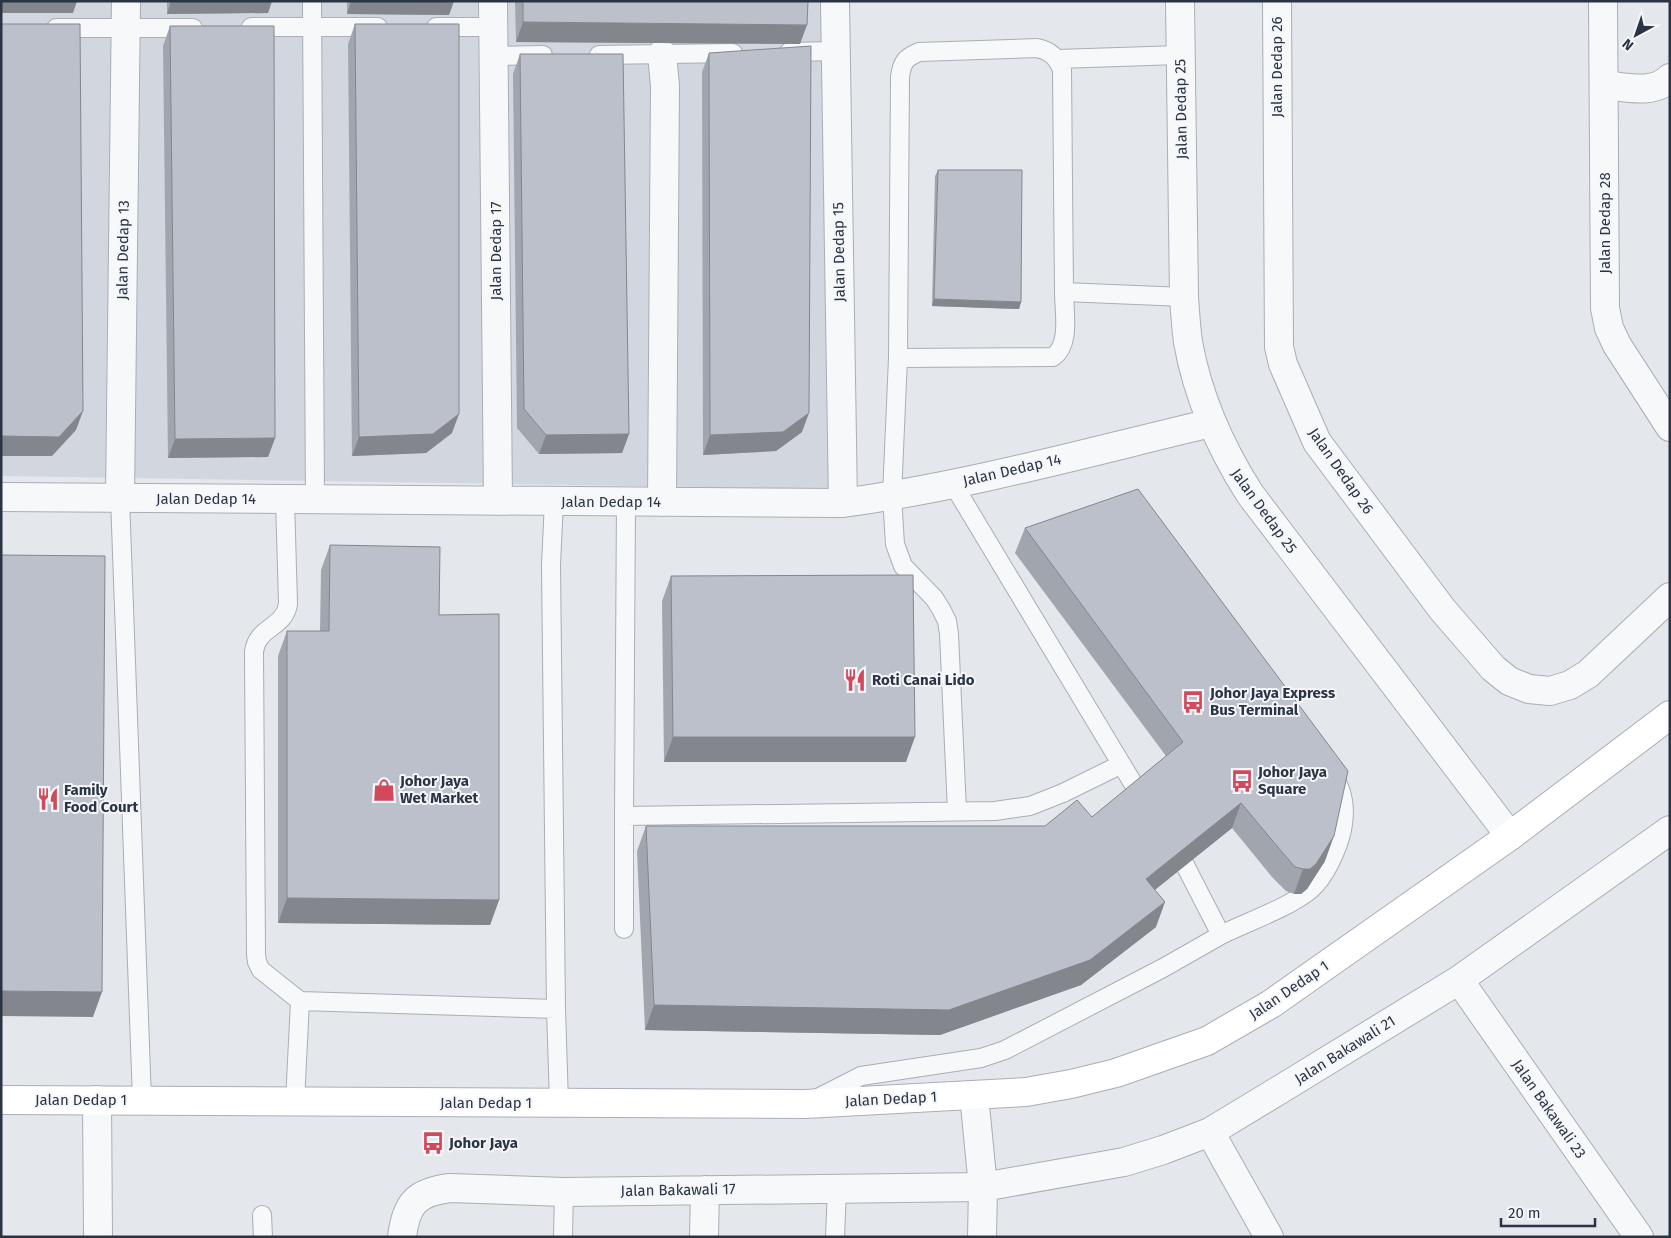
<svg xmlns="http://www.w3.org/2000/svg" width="1671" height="1238" font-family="'Fira Sans',sans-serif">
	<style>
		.built { fill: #d2d6de }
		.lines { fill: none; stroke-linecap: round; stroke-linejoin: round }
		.service-casing { stroke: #a9aeb7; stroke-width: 20 }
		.minor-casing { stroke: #a9aeb7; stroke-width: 30 }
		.tertiary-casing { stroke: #a9aeb7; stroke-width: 30 }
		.secondary-casing { stroke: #a9aeb7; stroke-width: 30 }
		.service { stroke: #f7f8fa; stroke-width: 18 }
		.minor { stroke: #f7f8fa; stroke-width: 28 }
		.tertiary { stroke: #f7f8fa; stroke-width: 28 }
		.secondary { stroke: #fff; stroke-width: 28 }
		.wall { fill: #a1a5ae }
		.shaded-wall { fill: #83868d }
		.building { fill: #bbc0ca; stroke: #83868d }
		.labels { text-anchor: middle; stroke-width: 4; stroke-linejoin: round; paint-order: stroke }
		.street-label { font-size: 15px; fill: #2b3445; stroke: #f4f6f9 }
		.poi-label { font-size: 15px; font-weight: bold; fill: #2b3445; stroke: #f4f6f9; text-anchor: start }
	</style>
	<rect width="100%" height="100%" fill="#e4e7ec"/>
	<path class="built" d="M1 1H826L832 489 1 476Z"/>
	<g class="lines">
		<defs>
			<path id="service" d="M312 1 315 499
				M251 27H378
				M436 27H493
				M56 28H193
				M789 52 836 51
				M599 55 733 53
				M495 56 543 55
				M1057 59 1180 55
				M898 358 1053 357C1071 344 1064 313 1064 292
				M953 484 1140 795
				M120 498 142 1100
				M285 499 288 604C284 629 257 626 254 652L256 954 257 962 261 970 300 1001
				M626 502 624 816 995 811 1030 806 1063 793 1120 765
				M957 811 949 634 947 621 941 609 934 598 903 566 895 544 892 496 898 358 900 77C902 62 905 58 919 52L1037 48C1051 51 1056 57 1062 69L1064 292 1184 297
				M624 929V816
				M1221 935C1247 922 1288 908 1310 890 1325 878 1338 848 1342 830 1346 810 1345 792 1332 775
				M556 1009 559 1103
				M816 1099 861 1076 981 1058 1005 1050 1163 968 1221 935 1185 865
				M295 1102 300 1001 556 1009 551 565 554 501
				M262 1215 263 1237
				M563 1237 564 1192
				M835 1237 837 1188"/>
			<path id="minor" d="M493 1 498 501
				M835 1 843 503
				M1277 1 1279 347 1283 364 1317 442 1442 609 1493 668 1509 681 1529 689 1550 691 1570 685 1588 674 1670 597
				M1603 1 1605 308 1609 328 1617 345 1670 427
				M1604 85C1625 87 1653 95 1670 78
				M1 497 843 503C967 486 1089 452 1211 423
				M120 498 126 1
				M662 502 665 86 662 54
				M1459 980 1639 1237
				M974 1095 983 1187 982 1237
				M97 1100 98 1237
				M1210 1132 1269 1237
				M402 1237C406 1204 416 1192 450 1188L564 1192 983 1187 1124 1162 1163 1150 1210 1132 1281 1089 1459 980 1670 830
				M704 1237 705 1190"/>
			<path id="tertiary" d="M1180 1 1184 297C1185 312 1186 327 1188 342 1198 398 1220 447 1250 494L1510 836"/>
			<path id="secondary" d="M1 1100 805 1104 1026 1092 1071 1084 1116 1073 1207 1041 1271 1004 1510 836 1670 715"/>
		</defs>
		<use href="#service" class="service-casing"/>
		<use href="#minor" class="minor-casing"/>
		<use href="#tertiary" class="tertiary-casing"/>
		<use href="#secondary" class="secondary-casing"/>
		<use href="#service" class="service"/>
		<use href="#minor" class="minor"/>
		<use href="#tertiary" class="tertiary"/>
		<use href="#secondary" class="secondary"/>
	</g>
	<path class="wall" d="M167 1H272L268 13 167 14Z
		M347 1H454L449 15 347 14Z
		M515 1H808L800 44 516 42Z
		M355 24 452 433 426 453 352 456 348 44Z
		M170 26 275 438 268 457 168 458 163 46Z
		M709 53 802 432 776 451 703 455 702 72Z
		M520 54 629 434 622 453 539 454 517 428 513 74Z
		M938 170 1021 302 1019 309 932 306 935 176Z
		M1025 528 1325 861 1307 889 1301 894H1294L1286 891 1272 877 1232 828 1155 890 1156 927 1081 985 940 1035 645 1030 637 851 646 826H1045L1092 817 1166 756 1015 553Z
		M330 545 439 615 499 900 490 925 278 923V656L287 631H320L321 570Z
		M671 576 906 762H664L662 601Z"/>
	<path class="shaded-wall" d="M1 1H77L73 13H1Z
		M171 1H272L268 13 167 14Z
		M351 1H454L449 15 347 14Z
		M523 22 807 25 800 44 516 42Z
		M934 299 1021 302 1019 309 932 306Z
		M83 411 76 430 52 456H1V436Z
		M809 413 802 432 776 451 703 455 710 435Z
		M459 414 452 433 426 453 352 456 359 437Z
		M629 434 622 453 539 454 546 435Z
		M275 438 268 457 168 458 175 439Z
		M673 737H915L906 762H664Z
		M1241 803 1232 828 1137 904 1146 879Z
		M1334 836 1325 861 1307 889 1301 894H1294L1303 869Z
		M287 898 499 900 490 925 278 923Z
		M1165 902 1156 927 1081 985 940 1035 645 1030 654 1005Z
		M1 991 102 992 93 1017 1 1016Z"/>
	<path class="building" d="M523 1H808L807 25 523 22Z
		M1 24H80L83 411 59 437 1 436Z
		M355 24H459V414L433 434 359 437Z
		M170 26H274L275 438 175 439Z
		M811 46 809 413 783 432 710 435 709 53Z
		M520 54H623L629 434 546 435 524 409Z
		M938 170H1022L1021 302 934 299Z
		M1138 489 1348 771 1334 836 1316 864 1310 869H1303L1295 867 1282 852 1241 803 1146 879 1165 902 1090 960 949 1010 654 1005 646 826H1045L1077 800 1092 817 1183 742 1025 528Z
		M330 545 440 547 439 615 499 614V900L287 898V631H329Z
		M1 555 105 556 102 992 1 991Z
		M913 575 915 737H673L671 576Z"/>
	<defs>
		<symbol id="restaurant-bare" viewBox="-9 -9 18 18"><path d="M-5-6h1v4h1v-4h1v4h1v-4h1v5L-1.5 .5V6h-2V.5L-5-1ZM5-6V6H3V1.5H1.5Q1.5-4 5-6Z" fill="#d1495b" stroke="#f4f6f9" stroke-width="2.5" paint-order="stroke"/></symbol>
		<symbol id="bus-bare" viewBox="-9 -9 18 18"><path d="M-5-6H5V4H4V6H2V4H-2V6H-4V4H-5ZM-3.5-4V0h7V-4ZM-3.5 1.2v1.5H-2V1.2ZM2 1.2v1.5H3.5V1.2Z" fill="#d1495b" stroke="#f4f6f9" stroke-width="2.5" paint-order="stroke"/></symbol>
		<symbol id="shop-bare" viewBox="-9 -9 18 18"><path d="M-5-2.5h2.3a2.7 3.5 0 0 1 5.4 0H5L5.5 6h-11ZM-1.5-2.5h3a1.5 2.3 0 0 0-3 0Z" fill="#d1495b" stroke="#f4f6f9" stroke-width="2.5" paint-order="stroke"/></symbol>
	</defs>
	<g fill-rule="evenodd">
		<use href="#restaurant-bare" x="839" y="664" width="32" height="32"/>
		<use href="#bus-bare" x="1177" y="686" width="32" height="32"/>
		<use href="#bus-bare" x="1226" y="765" width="32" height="32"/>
		<use href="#shop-bare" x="368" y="774" width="32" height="32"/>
		<use href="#restaurant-bare" x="32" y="783" width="32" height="32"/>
		<use href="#bus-bare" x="417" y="1127" width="32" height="32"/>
	</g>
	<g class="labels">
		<g class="street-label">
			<text transform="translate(1277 67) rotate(-90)" y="5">Jalan Dedap 26</text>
			<text transform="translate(1181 109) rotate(-91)" y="5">Jalan Dedap 25</text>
			<text transform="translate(1605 223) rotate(-90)" y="5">Jalan Dedap 28</text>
			<text transform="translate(123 250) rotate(-89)" y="5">Jalan Dedap 13</text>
			<text transform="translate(496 251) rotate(-90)" y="5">Jalan Dedap 17</text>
			<text transform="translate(839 252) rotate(-91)" y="5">Jalan Dedap 15</text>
			<text transform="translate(1012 470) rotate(-13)" y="5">Jalan Dedap 14</text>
			<text transform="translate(1341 471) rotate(55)" y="5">Jalan Dedap 26</text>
			<text x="206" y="504">Jalan Dedap 14</text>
			<text x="611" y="507">Jalan Dedap 14</text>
			<text transform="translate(1264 511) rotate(54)" y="5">Jalan Dedap 25</text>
			<text transform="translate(1289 990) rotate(-34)" y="5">Jalan Dedap 1</text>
			<text transform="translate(1345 1050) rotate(-32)" y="5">Jalan Bakawali 21</text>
			<text transform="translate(891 1099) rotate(-3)" y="5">Jalan Dedap 1</text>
			<text x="81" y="1105">Jalan Dedap 1</text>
			<text x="486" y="1108">Jalan Dedap 1</text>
			<text transform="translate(1549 1109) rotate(55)" y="5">Jalan Bakawali 23</text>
			<text transform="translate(678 1190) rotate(-1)" y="5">Jalan Bakawali 17</text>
		</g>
		<g class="poi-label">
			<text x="872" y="685">Roti Canai Lido</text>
			<text x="1210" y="698">Johor Jaya Express<tspan x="1210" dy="17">Bus Terminal</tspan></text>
			<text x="1258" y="777">Johor Jaya<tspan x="1258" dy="17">Square</tspan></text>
			<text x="400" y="786">Johor Jaya<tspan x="400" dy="17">Wet Market</tspan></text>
			<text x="64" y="795">Family<tspan x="64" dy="17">Food Court</tspan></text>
			<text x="449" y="1148">Johor Jaya</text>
		</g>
	</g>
	<rect width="1671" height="1238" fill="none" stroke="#2b3445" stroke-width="5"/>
	<g transform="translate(1636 35) rotate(220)" stroke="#f4f6f9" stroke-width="4" paint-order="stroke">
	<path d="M0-4L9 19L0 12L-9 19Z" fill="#2b3445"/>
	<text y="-8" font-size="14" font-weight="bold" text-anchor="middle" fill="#2b3445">N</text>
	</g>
	<path d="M1501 1218v8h94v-8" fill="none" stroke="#2b3445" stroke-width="2.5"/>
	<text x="1508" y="1218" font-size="15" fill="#2b3445" stroke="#f4f6f9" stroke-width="4" paint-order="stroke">20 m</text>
</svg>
